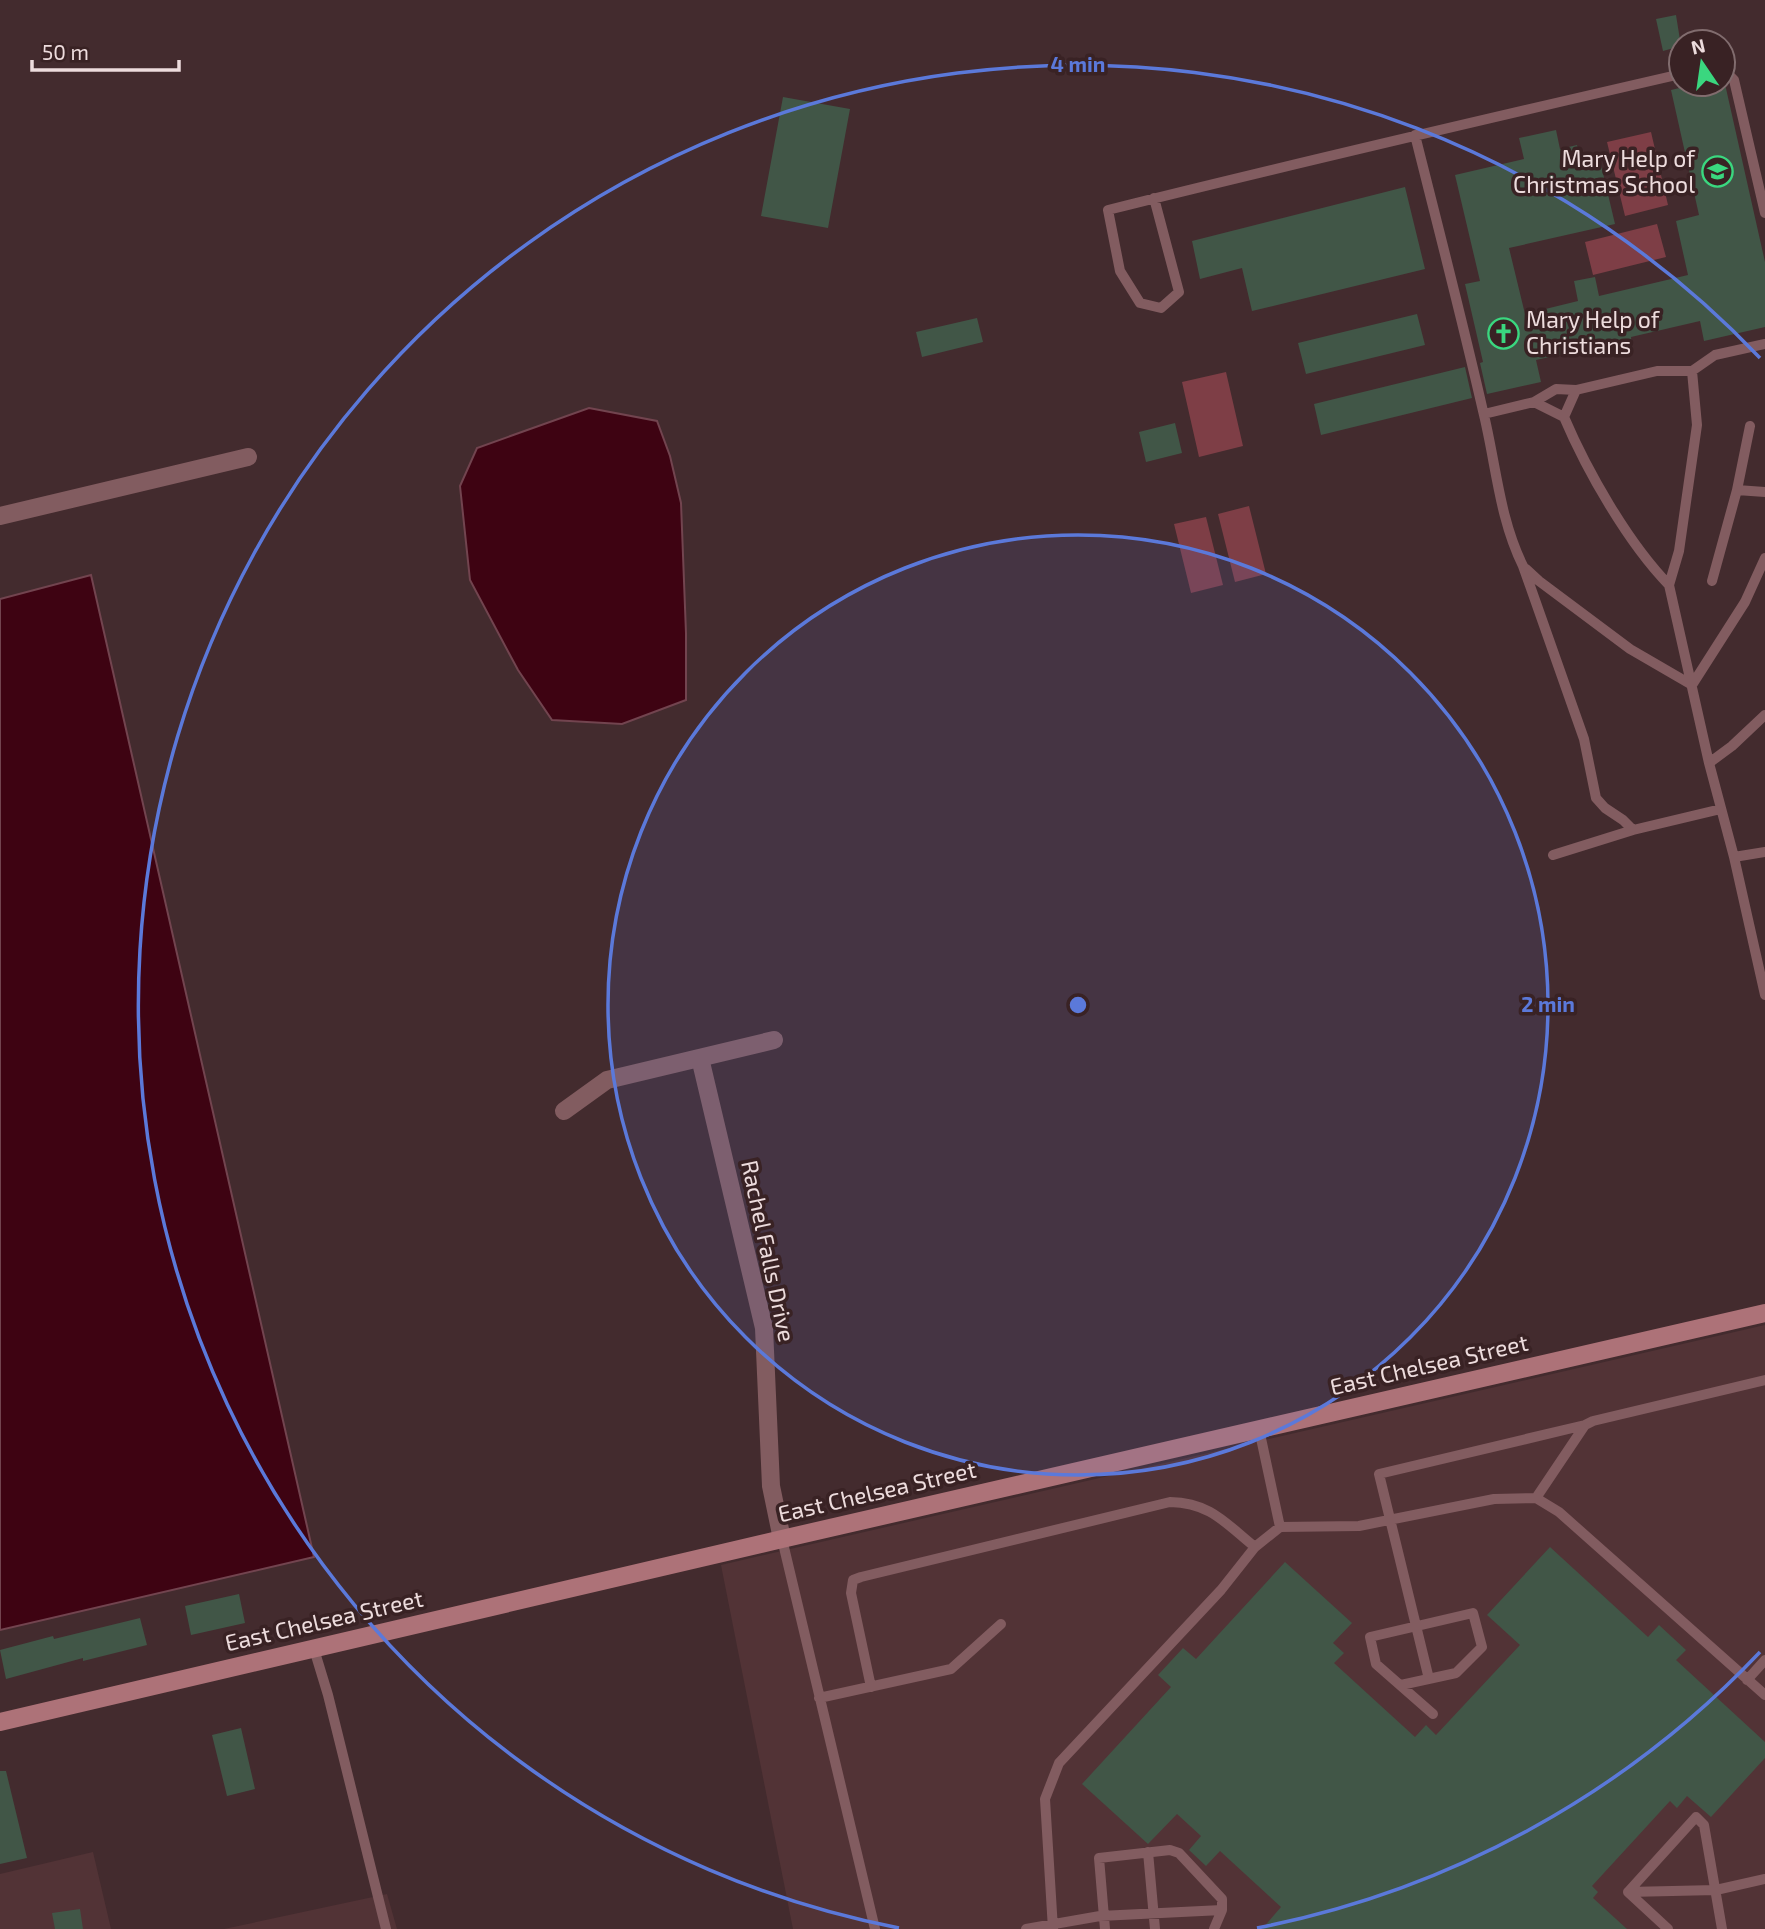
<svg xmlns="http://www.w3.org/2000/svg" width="1765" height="1929" font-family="'Exo 2',sans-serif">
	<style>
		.built { fill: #523336 }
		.green { fill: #7e3e46 }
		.water { fill: #3e0312; stroke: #72444f; stroke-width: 2 }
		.building { fill: #415647 }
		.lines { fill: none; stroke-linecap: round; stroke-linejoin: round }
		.lane { stroke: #825c60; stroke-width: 10 }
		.street { stroke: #825c60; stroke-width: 18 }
		.secondary { stroke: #ad7278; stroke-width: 18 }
		.ring { fill: none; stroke: #5b79da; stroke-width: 3.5 }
		.labels { text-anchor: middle; stroke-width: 7; stroke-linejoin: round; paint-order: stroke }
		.poi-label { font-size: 23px; fill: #eddcdd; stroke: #392224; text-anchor: end }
		.street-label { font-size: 23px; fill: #eddcdd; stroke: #392224 }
		.centre { fill: #5b79da; stroke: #392224; stroke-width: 3.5 }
		.ring-label { font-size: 21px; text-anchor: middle; font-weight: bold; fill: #5b79da; stroke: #392224; stroke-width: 7; stroke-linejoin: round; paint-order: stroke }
	</style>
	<rect width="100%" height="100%" fill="#432b2e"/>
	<path class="built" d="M1765 1325V1929H793L721 1565Z
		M93 1852 111 1929H0V1874Z
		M387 1894 397 1929H224Z"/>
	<path class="green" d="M1651 132 1668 205 1625 216 1607 142Z
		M1657 224 1666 257 1593 275 1585 242Z
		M1226 372 1243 446 1199 457 1182 382Z
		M1249 506 1266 574 1235 582 1218 514Z
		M1206 517 1223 585 1191 593 1174 524Z"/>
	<path class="water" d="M589 408 657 421 670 456 681 503 686 633V700L622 724 552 720 518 670 470 580 460 486 477 448Z
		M91 575 314 1557 0 1630V599Z"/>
	<path class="building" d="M1676 15 1681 46 1663 51 1656 19Z
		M1696 84H1725L1765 262V327L1704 341 1700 321 1631 337 1632 346 1592 355 1590 348 1536 360 1541 382 1487 394 1480 363 1483 362 1465 284 1480 281 1455 175 1524 159 1519 138 1556 130 1560 149 1577 145 1580 156 1598 152 1615 224 1509 248 1525 314 1578 301 1574 281 1595 277 1599 296 1688 275 1676 221 1699 215 1671 90Z
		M783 97 850 109 828 228 761 216Z
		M1405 187 1425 269 1252 311 1242 268 1200 279 1192 241Z
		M1417 314 1425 345 1306 374 1298 343Z
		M977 318 983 342 922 357 916 332Z
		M1465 367 1472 398 1321 435 1314 404Z
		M1175 423 1182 453 1146 462 1139 432Z
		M1550 1547 1648 1637 1659 1625 1686 1650 1676 1660 1765 1742V1758L1711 1817 1687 1796 1677 1808 1670 1801 1592 1886 1598 1892 1593 1898 1627 1929H1262L1281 1907 1220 1851 1206 1866 1189 1850 1201 1836 1177 1814 1148 1844 1082 1784 1171 1687 1158 1675 1183 1648 1196 1659 1285 1562 1352 1623 1333 1643 1344 1653 1334 1663 1415 1737 1426 1725 1436 1735 1520 1645 1487 1615Z
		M239 1594 245 1623 191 1635 185 1606Z
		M140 1618 147 1645 83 1661V1658L6 1679 0 1650 53 1636 54 1639Z
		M241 1728 255 1789 227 1796 212 1735Z
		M0 1771H6L27 1858 0 1864Z
		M80 1909 83 1929H55L52 1913Z"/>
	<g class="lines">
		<path class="lane" d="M1723 69 1734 80 1765 213
			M1415 135C1438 227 1462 319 1483 411 1496 463 1499 518 1523 566L1584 739 1596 798 1605 808 1623 820 1633 830 1721 809
			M1154 198 1179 292 1161 308 1140 303 1120 271 1108 210C1299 162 1490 118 1681 74
			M1534 402 1564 417C1587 471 1628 543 1669 585L1679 551 1697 425 1692 371
			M1484 414 1534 402 1556 389 1576 390 1657 371H1692L1715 355 1765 344
			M1564 417 1576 390
			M1737 490 1750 426
			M1526 569 1539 581 1630 649 1692 685 1745 602 1765 558
			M1712 581 1737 490 1765 492
			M1669 585 1709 763
			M1765 852 1734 857 1765 995
			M1553 855 1633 830
			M1734 857 1709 763 1732 746 1765 715
			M1259 1429 1280 1527
			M1536 1498 1585 1425 1593 1421 1765 1380
			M782 1539 875 1929
			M314 1649 328 1695 386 1929
			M1429 1679 1379 1474 1585 1425
			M1747 1680 1765 1660
			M1401 1685 1456 1673 1482 1647 1473 1613 1370 1637 1376 1664 1433 1714
			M871 1687 851 1593 853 1580 861 1577 1170 1502C1211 1503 1225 1523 1255 1547
			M819 1698 951 1669 1001 1624
			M1148 1852 1155 1929
			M1628 1892 1668 1929
			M1026 1929 1100 1916 1222 1910
			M1053 1929 1045 1799 1059 1763 1221 1590 1255 1547 1280 1527 1359 1526 1494 1499 1536 1498 1559 1512 1765 1695
			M1105 1929 1099 1858 1170 1850 1179 1853 1222 1899V1910L1214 1929
			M1722 1929 1704 1825 1696 1817 1628 1892 1716 1890 1765 1879"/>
		<path class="street" d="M0 516 248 457
			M700 1058 764 1328 771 1486 782 1539
			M564 1111 607 1080 774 1040"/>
		<path class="secondary" d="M0 1722 782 1539 1765 1313"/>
	</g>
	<circle cx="1078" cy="1005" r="470" fill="#5b79da" fill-opacity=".12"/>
	<g class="ring">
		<circle cx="1078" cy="1005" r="470"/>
		<path d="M1760 1652A940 940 0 0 1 1257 1928M899 1928A940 940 0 1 1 1760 358"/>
	</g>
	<defs>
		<symbol id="school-ring" viewBox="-11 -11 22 22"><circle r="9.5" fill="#392224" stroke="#3ad77f" stroke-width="1.5"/><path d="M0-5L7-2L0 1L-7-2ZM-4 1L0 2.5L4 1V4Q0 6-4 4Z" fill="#3ad77f"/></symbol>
		<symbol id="church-ring" viewBox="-11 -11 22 22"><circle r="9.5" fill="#392224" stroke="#3ad77f" stroke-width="1.5"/><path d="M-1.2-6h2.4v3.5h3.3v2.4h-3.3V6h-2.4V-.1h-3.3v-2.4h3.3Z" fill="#3ad77f"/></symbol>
	</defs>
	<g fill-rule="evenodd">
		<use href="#school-ring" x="1700" y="154" width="35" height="35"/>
		<use href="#church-ring" x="1486" y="316" width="35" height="35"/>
	</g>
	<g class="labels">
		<g class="poi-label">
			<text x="1695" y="167">Mary Help of<tspan x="1695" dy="26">Christmas School</tspan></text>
			<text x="1526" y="328" text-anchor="start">Mary Help of<tspan x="1526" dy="26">Christians</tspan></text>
		</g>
		<g class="street-label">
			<text transform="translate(768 1251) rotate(78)" y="8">Rachel Falls Drive</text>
			<text transform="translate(1429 1365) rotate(-13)" y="8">East Chelsea Street</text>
			<text transform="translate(877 1492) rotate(-13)" y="8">East Chelsea Street</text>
			<text transform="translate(324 1621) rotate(-13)" y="8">East Chelsea Street</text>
		</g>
	</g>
	<circle cx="1078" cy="1005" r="10" class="centre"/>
	<g class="ring-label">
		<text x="1078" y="72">4 min</text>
		<text x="1548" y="1012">2 min</text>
	</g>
	<g transform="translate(1702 63) rotate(347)"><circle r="33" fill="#392224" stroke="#816c6e" stroke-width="2"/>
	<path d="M0-5L12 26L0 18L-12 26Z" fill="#3ad77f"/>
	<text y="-10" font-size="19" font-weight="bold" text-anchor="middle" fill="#eddcdd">N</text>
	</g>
	<path d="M32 60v10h147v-10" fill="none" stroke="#eddcdd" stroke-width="3.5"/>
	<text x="42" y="60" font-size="21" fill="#eddcdd" stroke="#392224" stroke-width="5" paint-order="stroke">50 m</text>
</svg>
